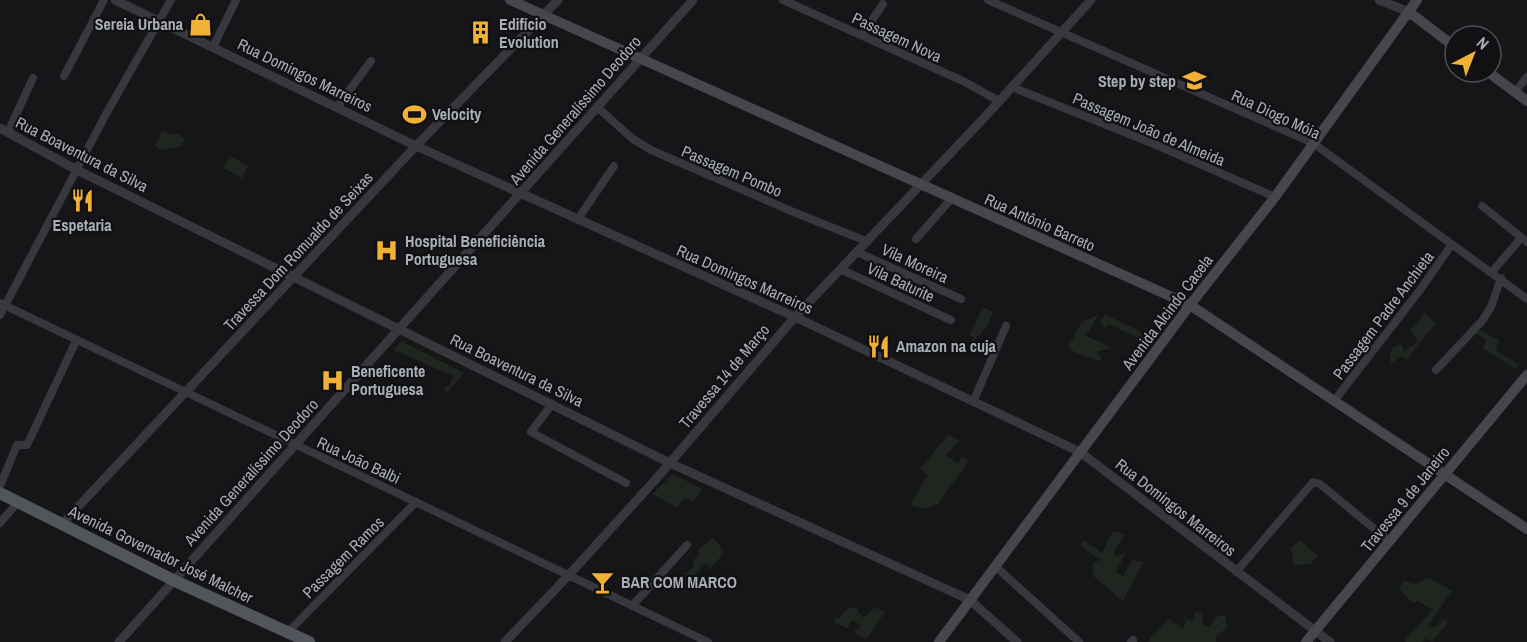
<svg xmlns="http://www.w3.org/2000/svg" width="1527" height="642" font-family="'Archivo Narrow',sans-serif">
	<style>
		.green { fill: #1e261f }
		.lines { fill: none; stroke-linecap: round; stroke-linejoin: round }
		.minor { stroke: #37383d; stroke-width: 8 }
		.tertiary { stroke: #37383d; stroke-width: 9 }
		.secondary { stroke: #45474d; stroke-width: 10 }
		.primary { stroke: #53555c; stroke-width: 12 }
		.labels { text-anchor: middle; stroke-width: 4.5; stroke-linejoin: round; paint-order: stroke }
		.poi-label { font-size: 16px; font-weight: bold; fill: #a8adb8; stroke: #111113; text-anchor: start }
		.street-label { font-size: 16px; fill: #a8adb8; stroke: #111113 }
	</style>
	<rect width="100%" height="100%" fill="#161618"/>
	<path class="green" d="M162 131 168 134H179L185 140 181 146 159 150 155 145Z
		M230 156 248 166 242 178 223 168Z
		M983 307 993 312 988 324 979 336H977L974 343 972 341 973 337 970 334Z
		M1425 313 1436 323 1406 360 1401 356 1391 364 1390 355 1393 347 1401 344 1404 352 1418 341 1410 330Z
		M1098 315 1086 336 1112 348 1096 352 1102 358 1099 361 1076 353 1068 347 1082 322Z
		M1106 315 1140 331 1142 340 1109 324 1105 328 1099 321Z
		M1479 330 1499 340 1495 350 1519 365 1515 369 1483 348 1486 340 1476 334Z
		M401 341 464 373 448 392 444 390 445 387H449L453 376 394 350Z
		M513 362 534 372 526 381 507 372Z
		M948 435 959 440 946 455 958 463 963 456 969 461 938 504 924 509 910 505 928 475 920 469Z
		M673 474 702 489 693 501 684 498 677 508 652 494Z
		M1113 531 1125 534 1113 554 1116 556 1126 552 1116 572 1123 576 1132 560 1143 562 1123 601 1092 575 1094 571 1093 563 1100 560 1080 545 1084 540 1102 553Z
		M713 538C727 551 723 555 711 568L706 563 690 580 687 587 680 584 685 574 694 566V559L700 555 697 551Z
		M1301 539 1307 547 1318 555 1310 564 1294 565 1291 548Z
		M1429 578 1452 591 1429 624 1434 628 1444 619 1448 622 1432 642 1426 638 1423 642H1406L1405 640 1432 610 1418 601 1413 603 1399 589 1404 581 1414 584Z
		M853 607 858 609V613L865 617 874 607 885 612 866 640 854 632 855 629 858 630 861 625 852 620 848 629 834 622 836 617 840 619 845 610Z
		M1195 611 1203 613 1202 623 1209 627 1218 616 1225 615 1227 627 1215 638 1216 642H1149L1151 636 1169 619 1184 629 1186 619 1193 622Z"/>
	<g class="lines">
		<path class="minor" d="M783 0 965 82 999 101
			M988 0 1313 143 1527 299
			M862 35 883 4
			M213 47 236 0
			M64 76 104 0
			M1012 87 1154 144 1275 197
			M1515 92 1527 77
			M337 107 371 61
			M598 108 633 139 651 150 791 211 866 241
			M8 132 33 78
			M1482 206 1527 242
			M578 219 614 166
			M916 239 951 199
			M857 252 961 299
			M840 269 951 320
			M1492 272 1521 238
			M0 303 708 642
			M0 315 106 114 171 0
			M1436 370 1482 321 1491 307 1501 278
			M1334 401 1420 290 1452 244
			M973 402 1006 326
			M552 404 531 432 626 483
			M0 486 17 445H27L76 341
			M0 523 18 502
			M995 566 1079 642
			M1236 572 1313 482 1320 484 1389 541
			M632 606 687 545
			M288 632 416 502
			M1131 642 1133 640"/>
		<path class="tertiary" d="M115 0 416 146 795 317 1080 452 1330 642
			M1379 0 1409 12
			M0 128 77 170 670 463 970 600 1017 642
			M62 524 416 146 558 0
			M119 642 693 0
			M505 642 568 576 656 479 795 317 983 119 1091 0"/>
		<path class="secondary" d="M510 0 1190 305 1527 529
			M1409 12 1455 47
			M1488 72 1527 101
			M939 642 1190 305 1275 197 1417 0
			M1306 642 1527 375"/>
		<path class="primary" d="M0 493 175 581 309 642"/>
	</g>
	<defs>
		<symbol id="shop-bare" viewBox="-9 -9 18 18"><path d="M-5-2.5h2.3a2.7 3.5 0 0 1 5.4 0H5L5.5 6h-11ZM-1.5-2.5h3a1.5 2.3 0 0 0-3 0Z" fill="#f2b134" stroke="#111113" stroke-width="2.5" paint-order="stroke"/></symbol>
		<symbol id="building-bare" viewBox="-9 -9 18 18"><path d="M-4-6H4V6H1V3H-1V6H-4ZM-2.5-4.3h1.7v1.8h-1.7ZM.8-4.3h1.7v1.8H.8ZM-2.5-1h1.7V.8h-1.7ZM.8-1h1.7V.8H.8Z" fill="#f2b134" stroke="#111113" stroke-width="2.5" paint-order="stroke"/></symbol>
		<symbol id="school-bare" viewBox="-9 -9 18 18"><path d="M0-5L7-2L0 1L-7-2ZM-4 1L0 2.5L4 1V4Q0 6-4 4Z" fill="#f2b134" stroke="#111113" stroke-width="2.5" paint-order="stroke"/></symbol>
		<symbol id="stadium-bare" viewBox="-9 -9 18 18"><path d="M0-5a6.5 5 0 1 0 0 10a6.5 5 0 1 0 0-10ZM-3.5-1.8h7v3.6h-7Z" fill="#f2b134" stroke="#111113" stroke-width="2.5" paint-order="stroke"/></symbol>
		<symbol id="restaurant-bare" viewBox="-9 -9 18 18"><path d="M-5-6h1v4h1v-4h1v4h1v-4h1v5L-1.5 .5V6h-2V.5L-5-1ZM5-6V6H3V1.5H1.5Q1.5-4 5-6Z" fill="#f2b134" stroke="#111113" stroke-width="2.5" paint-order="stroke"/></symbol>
		<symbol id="hospital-bare" viewBox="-9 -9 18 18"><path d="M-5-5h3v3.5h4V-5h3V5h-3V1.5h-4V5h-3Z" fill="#f2b134" stroke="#111113" stroke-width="2.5" paint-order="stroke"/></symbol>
		<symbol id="bar-bare" viewBox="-9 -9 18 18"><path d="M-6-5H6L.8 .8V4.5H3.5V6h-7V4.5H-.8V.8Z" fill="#f2b134" stroke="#111113" stroke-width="2.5" paint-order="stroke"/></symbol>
	</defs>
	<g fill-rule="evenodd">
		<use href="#shop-bare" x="184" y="8" width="33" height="33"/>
		<use href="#building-bare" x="464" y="16" width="33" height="33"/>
		<use href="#school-bare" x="1178" y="64" width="33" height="33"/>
		<use href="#stadium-bare" x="398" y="98" width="33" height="33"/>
		<use href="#restaurant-bare" x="66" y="184" width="33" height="33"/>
		<use href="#hospital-bare" x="370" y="234" width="33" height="33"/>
		<use href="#restaurant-bare" x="862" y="330" width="33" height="33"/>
		<use href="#hospital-bare" x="316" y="364" width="33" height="33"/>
		<use href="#bar-bare" x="586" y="566" width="33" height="33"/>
	</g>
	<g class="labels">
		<g class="poi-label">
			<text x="183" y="30" text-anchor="end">Sereia Urbana</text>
			<text x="499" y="30">Edifício<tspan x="499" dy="18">Evolution</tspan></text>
			<text x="1176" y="87" text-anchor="end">Step by step</text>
			<text x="432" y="120">Velocity</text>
			<text x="82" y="231" text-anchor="middle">Espetaria</text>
			<text x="405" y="247">Hospital Beneficiência<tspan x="405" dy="18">Portuguesa</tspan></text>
			<text x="896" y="352">Amazon na cuja</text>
			<text x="351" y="377">Beneficente<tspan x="351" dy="18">Portuguesa</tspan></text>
			<text x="621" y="588">BAR COM MARCO</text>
		</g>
		<g class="street-label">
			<text transform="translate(897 37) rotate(25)" y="6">Passagem Nova</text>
			<text transform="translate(305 75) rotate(26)" y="6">Rua Domingos Marreiros</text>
			<text transform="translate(575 110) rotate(-49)" y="6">Avenida Generalíssimo Deodoro</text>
			<text transform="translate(1276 114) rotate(25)" y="6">Rua Diogo Móia</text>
			<text transform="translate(1149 129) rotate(23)" y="6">Passagem João de Almeida</text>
			<text transform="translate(82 154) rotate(27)" y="6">Rua Boaventura da Silva</text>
			<text transform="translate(732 171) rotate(23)" y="6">Passagem Pombo</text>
			<text transform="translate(1040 222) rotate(24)" y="6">Rua Antônio Barreto</text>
			<text transform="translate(298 251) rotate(-47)" y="6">Travessa Dom Romualdo de Seixas</text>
			<text transform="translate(915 263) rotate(25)" y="6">Vila Moreira</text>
			<text transform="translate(745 279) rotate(24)" y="6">Rua Domingos Marreiros</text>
			<text transform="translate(901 282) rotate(25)" y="6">Vila Baturite</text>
			<text transform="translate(1167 312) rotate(-53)" y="6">Avenida Alcindo Cacela</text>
			<text transform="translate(1383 315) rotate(-53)" y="6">Passagem Padre Anchieta</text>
			<text transform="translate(517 370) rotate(26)" y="6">Rua Boaventura da Silva</text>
			<text transform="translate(724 376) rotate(-50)" y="6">Travessa 14 de Março</text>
			<text transform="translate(359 460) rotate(25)" y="6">Rua João Balbi</text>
			<text transform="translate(251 472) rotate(-48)" y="6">Avenida Generalíssimo Deodoro</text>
			<text transform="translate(1405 499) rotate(-51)" y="6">Travessa 9 de Janeiro</text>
			<text transform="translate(1176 507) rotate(38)" y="6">Rua Domingos Marreiros</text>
			<text transform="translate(161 554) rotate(26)" y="6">Avenida Governador José Malcher</text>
			<text transform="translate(343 557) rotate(-45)" y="6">Passagem Ramos</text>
		</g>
	</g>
	<g transform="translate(1473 54) rotate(42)"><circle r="28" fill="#111113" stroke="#4d4f55" stroke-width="1.5"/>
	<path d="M0-4.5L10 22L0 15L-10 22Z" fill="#f2b134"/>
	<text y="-9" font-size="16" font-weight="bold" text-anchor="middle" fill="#a8adb8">N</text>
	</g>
</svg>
